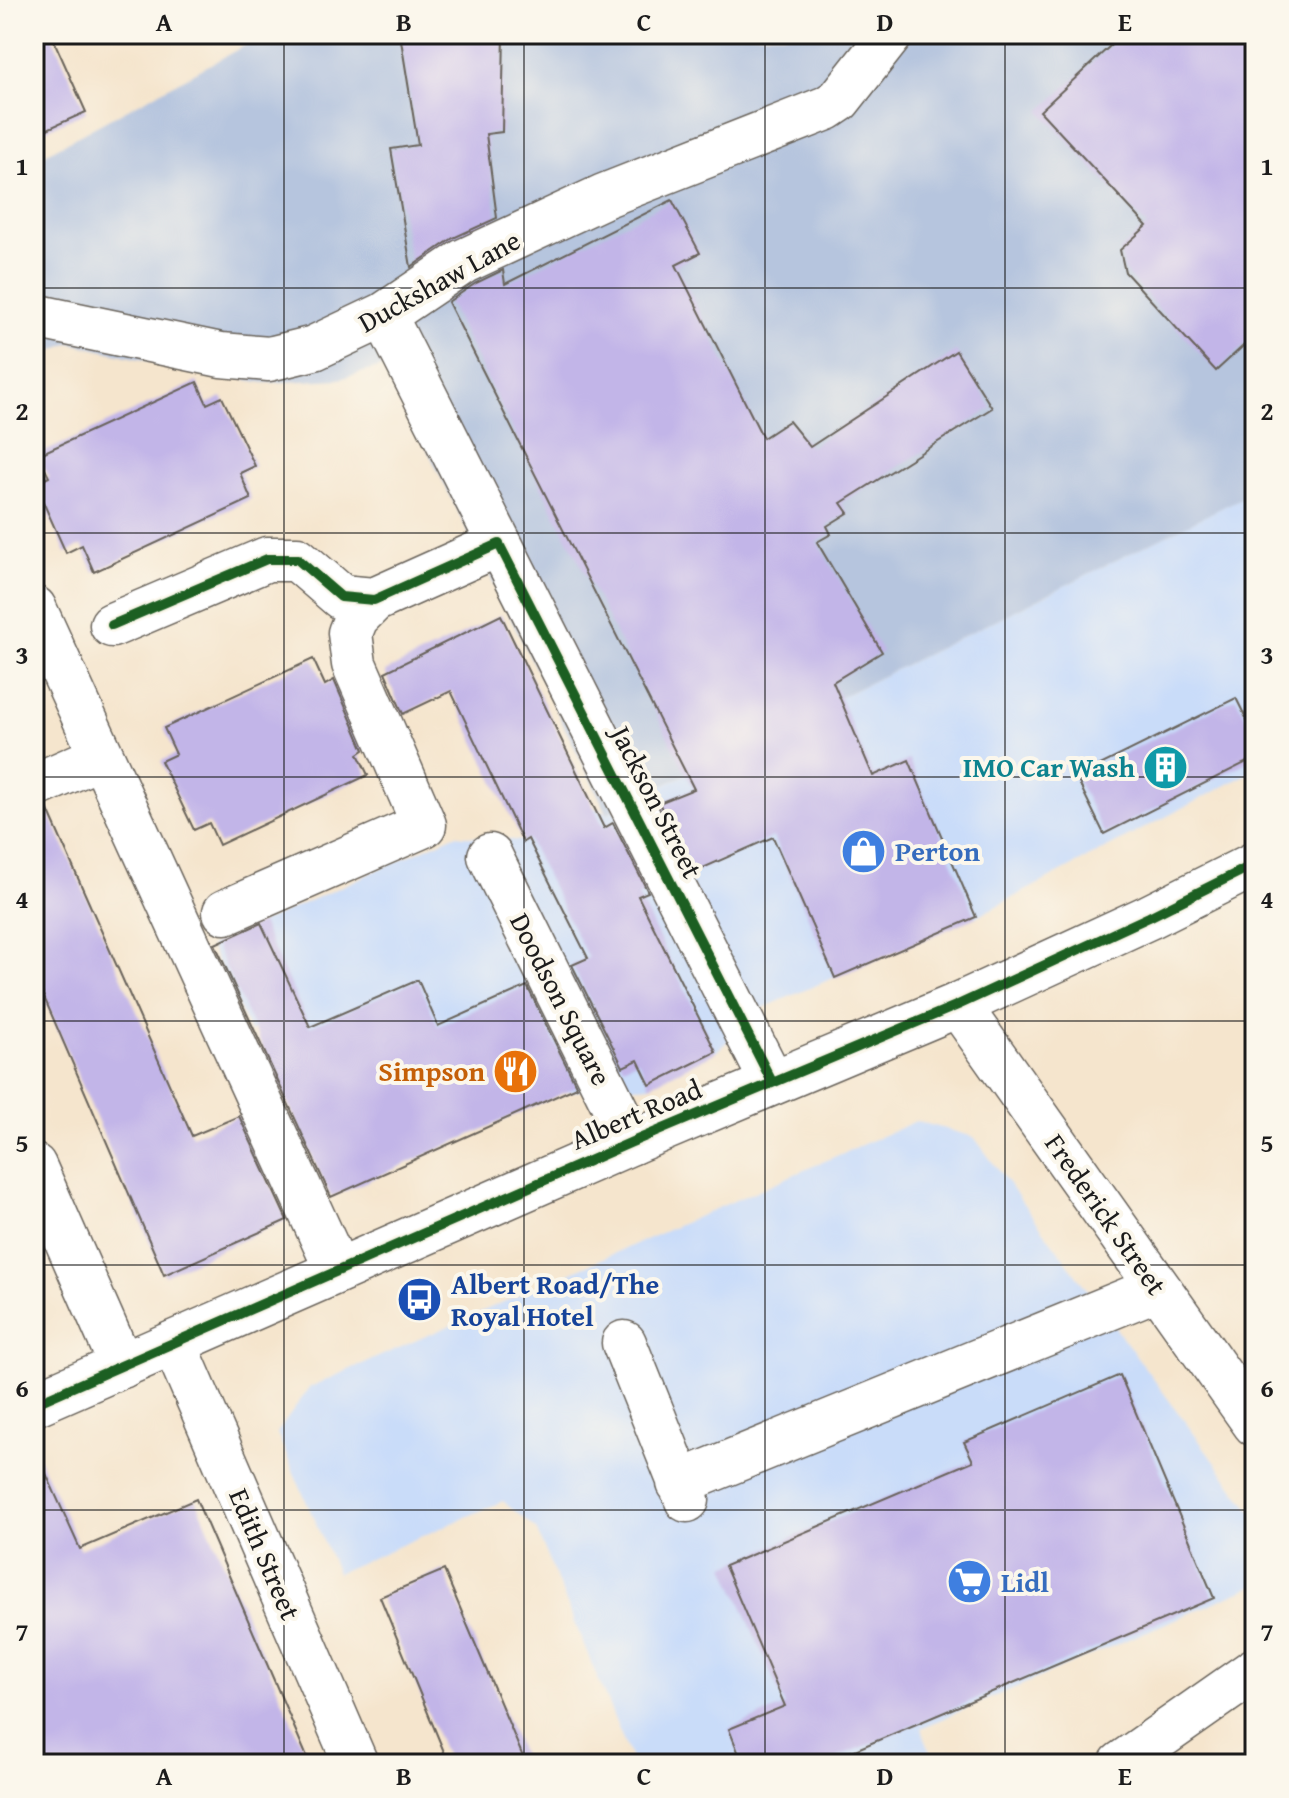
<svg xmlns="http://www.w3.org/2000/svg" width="1289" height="1798" font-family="'Gentium Book Plus',serif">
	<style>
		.built { fill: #c9dcf9 }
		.industrial { fill: #b6c5de }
		.building { fill: #c2b5e8 }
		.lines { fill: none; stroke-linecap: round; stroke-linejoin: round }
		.minor-casing { stroke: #68625a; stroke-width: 47 }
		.major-casing { stroke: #68625a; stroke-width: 47 }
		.minor { stroke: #fff; stroke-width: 44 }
		.major { stroke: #fff; stroke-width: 44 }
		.cycleway-casing { stroke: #fbf7ec; stroke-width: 15 }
		.cycleway { stroke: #1b5e20; stroke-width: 10 }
		.grid { fill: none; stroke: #1c1c1c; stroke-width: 2; stroke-opacity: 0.55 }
		.labels { text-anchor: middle; stroke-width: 8; stroke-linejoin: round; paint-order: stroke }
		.street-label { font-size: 28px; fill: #1c1c1c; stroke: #fbf7ec }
		.culture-label { font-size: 28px; font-weight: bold; fill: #0d838f; stroke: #fbf7ec; text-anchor: end }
		.shop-label { font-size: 28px; font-weight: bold; fill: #366cbe; stroke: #fbf7ec; text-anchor: start }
		.food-label { font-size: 28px; font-weight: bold; fill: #c56008; stroke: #fbf7ec; text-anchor: end }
		.transit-label { font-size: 28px; font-weight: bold; fill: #164399; stroke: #fbf7ec; text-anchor: start }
		.neatline { fill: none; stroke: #1c1c1c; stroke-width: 3 }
		.grid-label { font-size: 26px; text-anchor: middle; font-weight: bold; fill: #1c1c1c }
	</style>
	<rect width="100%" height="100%" fill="#fbf7ec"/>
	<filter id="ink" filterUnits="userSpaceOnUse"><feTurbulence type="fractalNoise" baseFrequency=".0125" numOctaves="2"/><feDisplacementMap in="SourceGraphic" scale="16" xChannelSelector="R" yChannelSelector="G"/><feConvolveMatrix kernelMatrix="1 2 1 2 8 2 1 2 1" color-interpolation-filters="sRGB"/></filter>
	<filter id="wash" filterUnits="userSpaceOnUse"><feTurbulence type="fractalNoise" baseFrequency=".006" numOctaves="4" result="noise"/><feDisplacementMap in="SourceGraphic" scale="32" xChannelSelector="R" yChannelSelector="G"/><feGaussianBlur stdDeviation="1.8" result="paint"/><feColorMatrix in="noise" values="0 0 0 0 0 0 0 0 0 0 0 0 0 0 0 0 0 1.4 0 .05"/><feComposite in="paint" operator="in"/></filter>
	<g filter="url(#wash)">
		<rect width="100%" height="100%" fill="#f5e5cd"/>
		<path class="built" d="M1255 491V770L976 917 763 1008 716 1052 650 1085 566 1092 343 1192 268 1024 250 1032 210 946 455 835 523 841 593 807 608 813Z
			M916 1121 974 1137 1255 1516V1585L921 1728 935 1764H633L536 1529 503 1501 337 1573 277 1433 310 1387Z"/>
		<path class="industrial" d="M266 34H1255V491L607 813 386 366 339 379 265 383 192 371 70 343 34 359V160Z"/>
		<g id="blocks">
			<path class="building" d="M34 34H51L86 112 34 135Z
				M400 34H504L502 132 486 134 497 218 453 238 411 267 391 149 418 145Z
				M1123 34H1255V335L1216 371 1125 272 1120 250 1147 226 1040 111Z
				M672 200 700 253 676 265 763 438 789 421 810 447 956 351 992 408 841 503 848 513 827 526 831 534 817 542 882 652 833 682 873 776 909 760 976 917 835 978 773 837 694 872 659 803 694 789 448 302 476 283 503 270 505 284Z
				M197 382 207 404 222 397 255 466 240 473 251 499 94 572 82 545 66 553 35 484 49 477 38 455Z
				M501 615 604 828 613 823 648 892 638 896 716 1052 650 1085 638 1060 623 1067 572 965 588 958 528 839 523 842 451 691 403 714 385 672Z
				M313 659 325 685 334 680 364 750 358 754 368 775 219 845 209 823 194 830 161 761 176 754 164 728Z
				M1236 698 1255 736V758L1104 834 1076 777Z
				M47 808 192 1136 239 1116 287 1220 164 1275 34 974V811Z
				M261 923 310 1027 418 980 438 1026 527 986 577 1087 331 1197 215 944Z
				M1120 1375 1214 1598 822 1764H743L729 1729 785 1706 725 1566 973 1461 964 1442Z
				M34 1447 80 1549 196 1499 310 1764H34Z
				M444 1570 491 1681 526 1764H449L380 1597Z"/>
		</g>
	</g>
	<g filter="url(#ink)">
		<use href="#blocks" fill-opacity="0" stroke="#68625a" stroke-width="2"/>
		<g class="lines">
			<defs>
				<path id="minor" d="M384 315 772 1082
					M34 316 221 355 269 359 314 348 384 315 464 261 604 196 827 108 839 100 891 34
					M34 608 337 1270
					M112 625 267 559H297L341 597 374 600 499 544
					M34 786 100 757
					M490 856 632 1142
					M225 912 424 825 354 664 350 633 356 618 374 600
					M958 1005 1255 1424
					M34 1166 122 1366
					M174 1343 356 1764
					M624 1343 687 1500
					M679 1483 1158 1288
					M1121 1764 1255 1670"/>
				<path id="major" d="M34 1404 632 1142 958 1005 1149 917 1255 864"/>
			</defs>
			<use href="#minor" class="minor-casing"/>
			<use href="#major" class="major-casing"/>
			<use href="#minor" class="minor"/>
			<use href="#major" class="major"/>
			<defs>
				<path id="cycleway" d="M112 625 267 559H297L341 597 374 600 499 544 772 1082
					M34 1404 632 1142 958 1005 1149 917 1255 864"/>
			</defs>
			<use href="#cycleway" class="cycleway-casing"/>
			<use href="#cycleway" class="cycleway"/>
		</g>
	</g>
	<path class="grid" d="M284 34V1764M524 34V1764M765 34V1764M1005 34V1764M34 288H1255M34 533H1255M34 777H1255M34 1021H1255M34 1265H1255M34 1510H1255"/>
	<defs>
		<symbol id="building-disc" viewBox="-11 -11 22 22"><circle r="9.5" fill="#0f9aa8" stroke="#fbf7ec"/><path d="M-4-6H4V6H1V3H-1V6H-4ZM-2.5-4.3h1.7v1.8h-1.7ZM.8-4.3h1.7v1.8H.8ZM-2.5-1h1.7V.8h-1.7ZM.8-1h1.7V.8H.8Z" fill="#fff"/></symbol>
		<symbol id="shop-disc" viewBox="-11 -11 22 22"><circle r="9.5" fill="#3f7fe0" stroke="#fbf7ec"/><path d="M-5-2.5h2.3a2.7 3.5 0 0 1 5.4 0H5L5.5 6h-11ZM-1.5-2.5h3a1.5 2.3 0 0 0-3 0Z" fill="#fff"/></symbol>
		<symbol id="restaurant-disc" viewBox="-11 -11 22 22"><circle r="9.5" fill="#e8710a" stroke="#fbf7ec"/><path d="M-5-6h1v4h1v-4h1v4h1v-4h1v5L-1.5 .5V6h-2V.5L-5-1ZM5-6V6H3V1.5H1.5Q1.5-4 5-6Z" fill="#fff"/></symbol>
		<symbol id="bus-disc" viewBox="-11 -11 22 22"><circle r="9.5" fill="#1a4fb4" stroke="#fbf7ec"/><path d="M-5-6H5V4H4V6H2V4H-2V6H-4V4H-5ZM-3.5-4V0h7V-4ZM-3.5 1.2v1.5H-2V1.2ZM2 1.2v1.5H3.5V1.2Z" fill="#fff"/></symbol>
		<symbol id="supermarket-disc" viewBox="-11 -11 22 22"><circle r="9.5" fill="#3f7fe0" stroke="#fbf7ec"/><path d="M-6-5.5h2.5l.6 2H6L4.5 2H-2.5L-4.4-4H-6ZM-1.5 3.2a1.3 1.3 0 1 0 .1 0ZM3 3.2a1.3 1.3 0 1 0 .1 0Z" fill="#fff"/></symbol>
	</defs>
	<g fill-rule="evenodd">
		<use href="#building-disc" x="1140" y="742" width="51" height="51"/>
		<use href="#shop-disc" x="838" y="826" width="51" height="51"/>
		<use href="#restaurant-disc" x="490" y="1046" width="51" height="51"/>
		<use href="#bus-disc" x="394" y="1274" width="51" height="51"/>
		<use href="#supermarket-disc" x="944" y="1556" width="51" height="51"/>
	</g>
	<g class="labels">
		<g class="street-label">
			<text transform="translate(439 281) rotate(-29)" y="10">Duckshaw Lane</text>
			<text transform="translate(657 802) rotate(63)" y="10">Jackson Street</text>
			<text transform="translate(561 999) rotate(63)" y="10">Doodson Square</text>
			<text transform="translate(636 1114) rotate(-23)" y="10">Albert Road</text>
			<text transform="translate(1106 1214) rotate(55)" y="10">Frederick Street</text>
			<text transform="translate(265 1554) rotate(67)" y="10">Edith Street</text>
		</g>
		<g class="culture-label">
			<text x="1135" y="777">IMO Car Wash</text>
		</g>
		<g class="shop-label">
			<text x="895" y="861">Perton</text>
			<text x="1001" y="1592">Lidl</text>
		</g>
		<g class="food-label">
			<text x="485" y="1081">Simpson</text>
		</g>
		<g class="transit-label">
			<text x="451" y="1294">Albert Road/The<tspan x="451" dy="32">Royal Hotel</tspan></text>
		</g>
	</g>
	<rect width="1289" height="1798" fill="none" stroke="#fbf7ec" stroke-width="88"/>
	<rect x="44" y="44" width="1201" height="1710" class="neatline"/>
	<g class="grid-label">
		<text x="164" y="31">A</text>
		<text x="404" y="31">B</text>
		<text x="644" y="31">C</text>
		<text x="885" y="31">D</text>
		<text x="1125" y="31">E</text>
		<text x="22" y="175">1</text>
		<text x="1267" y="175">1</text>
		<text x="22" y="420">2</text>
		<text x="1267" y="420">2</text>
		<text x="22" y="664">3</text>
		<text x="1267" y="664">3</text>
		<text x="22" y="908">4</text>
		<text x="1267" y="908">4</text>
		<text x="22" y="1152">5</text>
		<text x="1267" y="1152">5</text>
		<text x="22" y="1397">6</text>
		<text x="1267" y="1397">6</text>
		<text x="22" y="1641">7</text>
		<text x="1267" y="1641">7</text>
		<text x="164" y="1785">A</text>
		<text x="404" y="1785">B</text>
		<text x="644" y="1785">C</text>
		<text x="885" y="1785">D</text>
		<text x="1125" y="1785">E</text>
	</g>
</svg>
